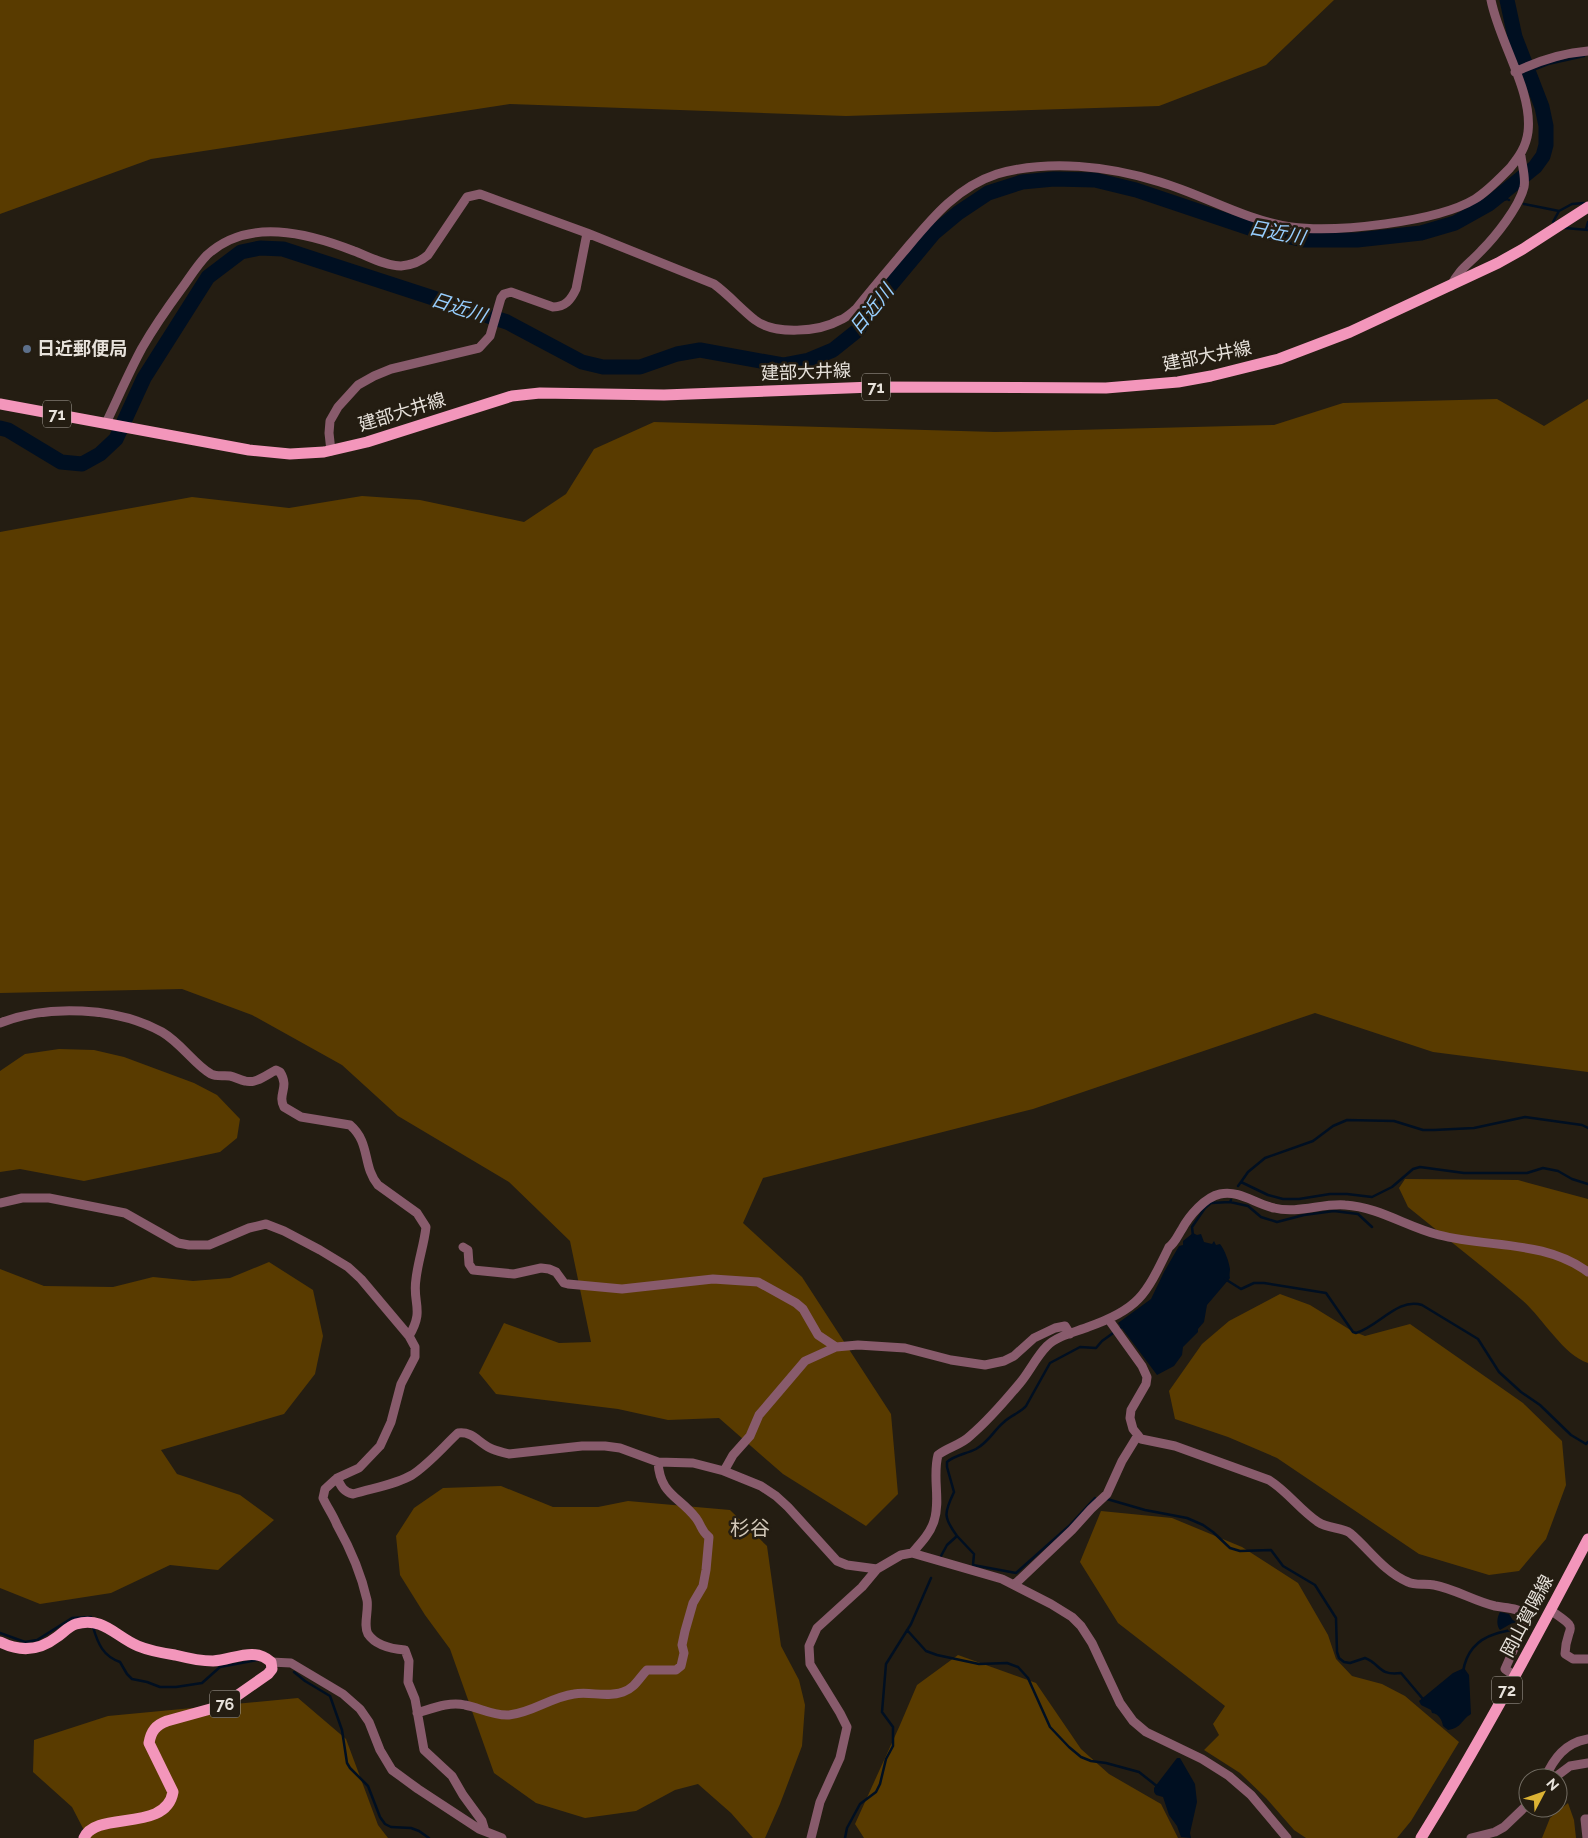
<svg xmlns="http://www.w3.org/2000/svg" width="1588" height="1838" font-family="Raleway,'Noto Sans JP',sans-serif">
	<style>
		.forest { fill: #593b00 }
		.water { fill: #000f21 }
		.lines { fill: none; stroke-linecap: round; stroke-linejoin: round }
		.stream { stroke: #000f21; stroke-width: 2.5 }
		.river { stroke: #000f21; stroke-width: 15 }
		.minor { stroke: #885b6c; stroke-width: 9 }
		.major { stroke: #f396bb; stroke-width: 11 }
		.service-dot { fill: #5c6f8a; stroke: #241d12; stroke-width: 2 }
		.labels { text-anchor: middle; stroke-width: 5; stroke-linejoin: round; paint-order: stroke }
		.shield { fill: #241d12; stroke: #aca79f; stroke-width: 1 }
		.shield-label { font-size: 16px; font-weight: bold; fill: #e7e2db }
		.poi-label { font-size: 18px; font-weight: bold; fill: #e7e2db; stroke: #241d12; text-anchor: start }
		.street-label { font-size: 18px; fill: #e7e2db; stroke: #241d12 }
		.water-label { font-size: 19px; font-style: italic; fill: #97cefe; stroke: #241d12 }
		.quarter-label { font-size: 20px; fill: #d1c7b8; stroke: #241d12 }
	</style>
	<rect width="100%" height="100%" fill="#241d12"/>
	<path class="forest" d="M0 0H1334L1266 65 1159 106 846 116 510 104 151 159 0 214Z
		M1497 399 1544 426 1588 399V1072L1433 1052 1315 1013 1033 1109 763 1178 743 1223 802 1277 891 1414 898 1494 866 1526 783 1474 719 1418 668 1420 618 1409 496 1394 479 1373 504 1323 559 1343 591 1342 570 1241 509 1182 398 1116 342 1065 252 1015 182 989 0 993V532L192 497 289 508 362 496 420 500 524 522 566 494 594 449 654 422 995 432 1274 425 1343 403Z
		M59 1049 94 1050 124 1057 194 1083 217 1095 240 1119 237 1138 220 1152 84 1181 20 1169 0 1172V1071L25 1054Z
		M1405 1179 1518 1180 1588 1199V1363C1563 1355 1542 1317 1522 1300 1485 1268 1446 1238 1408 1207L1399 1188Z
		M269 1262 313 1290 323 1336 315 1374 284 1414 161 1450 177 1474 240 1495 274 1520 218 1570 170 1565 111 1593 40 1604 0 1588V1269L44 1286 113 1287 153 1277 193 1281 230 1278Z
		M1280 1294 1310 1305 1352 1331 1365 1336 1410 1324 1523 1403 1562 1441 1566 1485 1546 1539 1519 1571 1489 1575 1419 1554 1277 1458 1228 1437 1175 1419 1169 1391 1202 1344 1229 1321Z
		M501 1486 553 1507H598L628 1501 730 1510 767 1546 781 1646 799 1680 805 1705 802 1746 780 1804 765 1838H753L731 1813 698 1784 675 1790 636 1811 585 1818 536 1803 494 1773 450 1649 425 1615 400 1575 396 1536 414 1508 443 1488Z
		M1101 1511 1172 1518 1242 1547 1298 1583 1328 1635 1336 1659 1352 1676 1382 1684 1405 1696 1459 1742 1411 1821 1397 1838H1306L1294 1830 1266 1798 1240 1773 1204 1750 1219 1735 1213 1724 1225 1706 1118 1623 1080 1562Z
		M958 1655 1036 1683 1081 1749 1109 1774 1161 1804 1178 1838H864L855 1824 900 1725 917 1685Z
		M298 1698 346 1739 378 1825 388 1838H88L72 1807 33 1772 34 1740 108 1716Z
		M1568 1803 1574 1820 1576 1838H1542L1550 1818Z"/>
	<path class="water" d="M1193 1233 1197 1235 1201 1234 1204 1242 1212 1244 1214 1241 1216 1245 1220 1244C1225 1250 1229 1262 1230 1269 1230 1272 1229 1275 1230 1278L1207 1305 1204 1322 1198 1329V1332L1183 1347 1182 1355 1174 1366 1157 1375 1118 1323 1151 1299 1164 1272 1179 1246 1183 1245V1241Z
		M1500 1612 1509 1614 1514 1622 1500 1630C1496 1625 1497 1617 1500 1612Z
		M1464 1668 1469 1675 1471 1714C1461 1720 1462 1728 1448 1730L1443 1726C1442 1720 1439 1714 1432 1713L1431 1710 1421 1705 1419 1701 1453 1673Z
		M1177 1758H1180L1195 1784 1197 1802 1190 1833 1191 1838 1181 1837 1177 1826 1169 1815 1163 1797 1156 1795 1154 1792V1788Z"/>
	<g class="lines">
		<path class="stream" d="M1528 72 1548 64 1584 56
			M1489 204 1507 199 1509 200
			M1524 204 1559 211 1553 222
			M1559 211 1572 204 1584 203
			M1565 228 1588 230
			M1586 229 1588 222
			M1241 1182 1248 1172 1265 1158 1313 1141 1333 1126 1347 1120 1394 1121 1423 1130H1434L1474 1128 1525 1117 1582 1125 1588 1128
			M1238 1186 1241 1182 1268 1195 1283 1199H1299L1330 1194H1347L1372 1197 1392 1187 1413 1169 1420 1167 1464 1173H1527L1543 1168 1558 1171 1572 1179 1588 1184
			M1230 1202 1248 1206 1261 1217 1277 1222 1304 1215 1334 1211 1358 1214 1372 1227
			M1193 1236 1192 1227 1205 1208 1211 1203 1230 1202 1231 1200
			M1225 1279 1241 1289 1254 1283H1264L1326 1293 1353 1332 1356 1333C1378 1327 1398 1297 1422 1305L1478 1339 1499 1372 1521 1392 1540 1405 1571 1435 1586 1444 1588 1442
			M1107 1499 1145 1510 1187 1518 1203 1525 1213 1532 1230 1548 1240 1551 1271 1550 1283 1566 1315 1585 1336 1618 1337 1652 1339 1658 1344 1662 1350 1663 1365 1658C1381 1664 1378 1676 1401 1673L1423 1699
			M957 1536 974 1554 973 1565 1016 1573 1069 1526 1095 1498
			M941 1556 947 1545 957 1536C943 1517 944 1513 954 1492L947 1467V1462C955 1455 966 1454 976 1449 990 1441 993 1431 1004 1422 1011 1415 1020 1413 1026 1406L1050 1363 1080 1347 1096 1348 1102 1341 1123 1326
			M93 1627C98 1644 103 1656 120 1662L127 1674 132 1679 147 1682 160 1687H176L202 1683 220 1667 257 1660
			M907 1630 926 1651 937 1655 979 1664 1007 1663 1018 1667 1028 1678 1050 1727 1069 1747 1081 1757 1091 1761 1106 1763 1139 1772 1158 1787
			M0 1633 25 1642 37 1640 72 1618 91 1617V1619
			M294 1672 305 1681 330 1696 342 1730 347 1763 350 1768 368 1786 380 1817 385 1824 391 1827 411 1828 419 1831 429 1838
			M1463 1672C1466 1652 1476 1640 1495 1634 1506 1630 1517 1632 1522 1620L1512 1622
			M845 1838 847 1828 860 1804 876 1792 880 1784 886 1759 893 1746V1727L882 1712 886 1664 911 1624 931 1578"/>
		<path class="river" d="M0 428 8 430 61 462 82 464 100 454 116 439 144 378 208 277 241 252 260 248 283 249 507 322 582 362 603 367H640L677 354 700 350 783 365 809 360 833 350 858 330 869 311 934 233 958 213 988 193 1022 182 1054 179 1095 180 1136 190 1249 228 1304 240H1357L1421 233 1455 223 1489 204 1535 167 1543 156 1546 145V126L1542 107 1515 37 1507 0"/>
		<path class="minor" d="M1515 72C1538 61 1563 53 1588 51
			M1451 286C1459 269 1469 264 1481 251 1496 236 1519 207 1524 187 1526 178 1522 165 1521 156
			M106 423C118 398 129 372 142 348 154 327 168 307 182 288 190 277 198 264 207 255 248 217 308 233 354 251 368 256 385 266 401 266 412 265 420 262 428 255L467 197 480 194 587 233 714 284C729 295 741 309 755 320 775 335 819 332 840 320 846 318 851 313 856 309 872 289 889 269 906 249 932 218 957 187 997 174 1049 159 1109 166 1160 182 1204 195 1244 220 1291 227 1335 233 1437 222 1475 199 1488 191 1499 179 1510 168 1519 157 1526 147 1528 132 1533 91 1499 42 1491 0
			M331 451 329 433 330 421 338 407 358 385 374 376 391 369 479 348 490 336 501 298 504 294 511 292 553 307C565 307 571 300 576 289L587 233
			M0 1023C48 1004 117 1007 162 1032 181 1043 195 1065 211 1074 217 1077 224 1075 230 1076 235 1077 240 1080 245 1081 256 1084 266 1075 276 1070L280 1072C290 1088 277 1094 284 1107L301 1117 350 1125C371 1143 362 1166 378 1185L417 1213 426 1227C424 1245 418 1261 416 1279 412 1304 425 1309 409 1336
			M0 1203 22 1198H49L125 1213 178 1243 189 1245H209L249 1228 266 1224 284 1231 320 1250 348 1267 361 1279 409 1336 415 1347V1357L401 1384 391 1422 380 1446 359 1468 337 1478 325 1489 323 1498C327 1507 333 1515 337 1525 350 1548 361 1573 367 1600 369 1610 363 1625 368 1634 376 1646 392 1649 405 1650L409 1661 408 1682 415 1699 424 1750 452 1776 463 1795 482 1821 485 1831
			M463 1247 468 1250 469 1264 473 1270 514 1274 541 1268 549 1269 556 1272 564 1283 568 1284 622 1289 713 1279 758 1282 796 1303 803 1309 818 1335 836 1347
			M1109 1320 1142 1366 1147 1377 1146 1384 1131 1410 1130 1418 1133 1429 1141 1439 1175 1446 1269 1480C1288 1492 1300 1510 1318 1522 1328 1529 1342 1527 1350 1533 1369 1549 1384 1572 1408 1582 1416 1586 1425 1583 1434 1585 1455 1589 1474 1601 1495 1606 1505 1608 1520 1608 1527 1615V1619L1505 1669 1515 1676
			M724 1471 733 1455 750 1436 759 1415 805 1361 836 1347 858 1345 905 1348 951 1360 985 1365 1004 1361 1014 1356 1034 1338 1055 1328 1065 1326 1070 1334
			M337 1478C341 1486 343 1492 353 1494 372 1488 395 1485 412 1475 430 1463 443 1447 458 1433 472 1431 478 1442 490 1448 496 1451 502 1452 509 1454L582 1446H605L620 1448 658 1462 693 1463 724 1471 761 1486 776 1496 788 1507 837 1561 847 1565 877 1569
			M912 1553C920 1544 930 1534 934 1521 941 1500 932 1477 938 1455 948 1447 961 1445 970 1436 988 1421 1005 1401 1020 1383 1030 1371 1036 1357 1047 1346 1057 1336 1075 1332 1088 1327 1140 1309 1146 1294 1169 1247 1175 1243 1178 1235 1182 1229 1189 1216 1205 1197 1220 1194 1240 1190 1255 1204 1274 1208 1298 1214 1322 1203 1345 1205 1379 1207 1407 1227 1439 1235 1490 1248 1544 1240 1588 1272
			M1014 1585 1072 1530 1091 1509 1107 1494 1122 1461 1138 1435
			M1550 1610C1583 1632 1566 1623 1565 1654L1573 1659H1588
			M271 1662 291 1663 343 1694 360 1709 369 1722 380 1750 392 1770 418 1789 479 1829 502 1838
			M417 1713C431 1709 449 1701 465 1705 480 1708 493 1716 509 1715 532 1713 551 1697 574 1694 590 1691 606 1698 623 1692 635 1688 639 1678 647 1670H676L681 1666 684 1653 682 1645 685 1631 693 1603 703 1586 706 1570 709 1537C701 1531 702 1526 696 1518 679 1496 660 1495 658 1462
			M1545 1778C1554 1758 1565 1743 1588 1739
			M1554 1778 1570 1766 1588 1763
			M811 1838 820 1802 840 1758 847 1727 840 1713 810 1664 809 1646 817 1628 862 1587 877 1569 901 1555 912 1553 1002 1579 1051 1604 1072 1617 1081 1626 1092 1643 1120 1703 1133 1721 1146 1732 1202 1759 1229 1776 1251 1795 1287 1838
			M1471 1838 1495 1832 1504 1827 1528 1804
			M1587 1838 1585 1819H1588"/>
		<path class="major" d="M0 404 249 450 290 454 324 452 367 442 512 396 540 393 664 395 873 387 1106 388 1178 382 1211 376 1279 359 1350 332 1498 263 1523 249 1588 207
			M0 1642C20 1652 39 1651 57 1637 63 1633 69 1626 76 1624 103 1616 116 1637 138 1646 150 1651 162 1653 175 1655 187 1658 200 1661 213 1661 233 1660 254 1646 271 1662L272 1669 268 1674 228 1702 214 1708 167 1721C156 1725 151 1731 149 1743L173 1792C166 1833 96 1810 84 1838
			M1421 1838C1481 1741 1535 1640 1588 1539"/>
	</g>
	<circle class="service-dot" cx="27" cy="349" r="5"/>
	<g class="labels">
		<g class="shield">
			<rect x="862" y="373.5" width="28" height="27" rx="4"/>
			<rect x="43" y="400.5" width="28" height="27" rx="4"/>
			<rect x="1492" y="1676.5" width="30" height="27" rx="4"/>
			<rect x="210" y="1690.5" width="30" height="27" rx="4"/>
		</g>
		<g class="shield-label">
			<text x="876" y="393">71</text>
			<text x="57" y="420">71</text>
			<text x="1507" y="1696">72</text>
			<text x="225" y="1710">76</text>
		</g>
		<g class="poi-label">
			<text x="37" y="355">日近郵便局</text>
		</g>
		<g class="street-label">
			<text transform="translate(1207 356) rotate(-11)" y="6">建部大井線</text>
			<text transform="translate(806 372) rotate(-2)" y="6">建部大井線</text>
			<text transform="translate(402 412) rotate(-17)" y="6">建部大井線</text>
			<text transform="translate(1527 1616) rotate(-62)" y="6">岡山賀陽線</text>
		</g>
		<g class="water-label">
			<text transform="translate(1277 232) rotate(11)" y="7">日近川</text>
			<text transform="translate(459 307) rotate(18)" y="7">日近川</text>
			<text transform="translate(871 309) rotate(-51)" y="7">日近川</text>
		</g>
		<g class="quarter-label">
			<text x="750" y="1535">杉谷</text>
		</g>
	</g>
	<g transform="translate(1543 1793) rotate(49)"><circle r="24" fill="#241d12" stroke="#726c62"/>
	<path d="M0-4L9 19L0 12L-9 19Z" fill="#dbb233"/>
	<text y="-8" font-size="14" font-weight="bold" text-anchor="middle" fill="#e7e2db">N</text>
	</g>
</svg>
